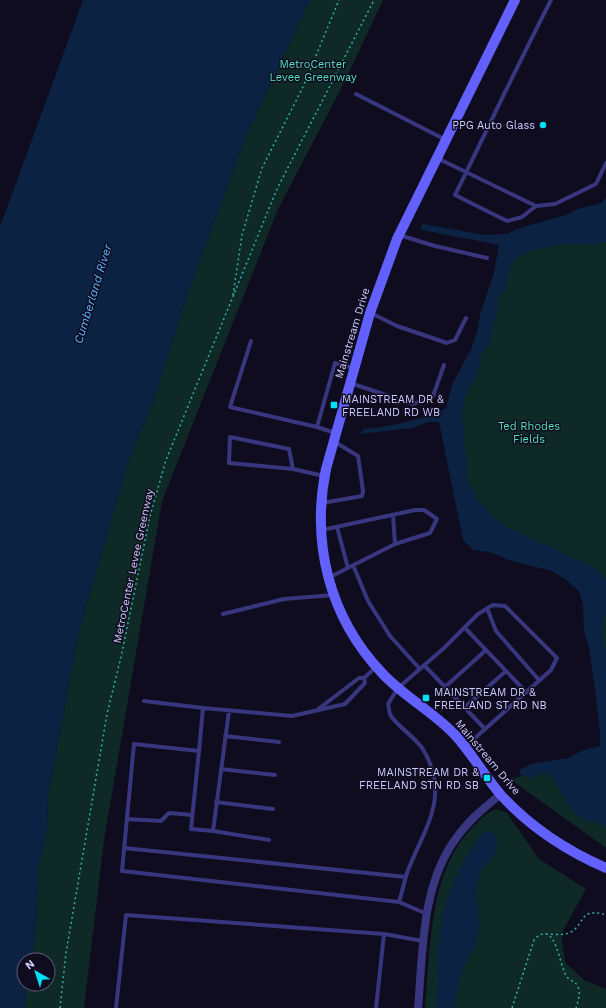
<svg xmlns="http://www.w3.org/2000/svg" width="606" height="1008" font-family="'Work Sans',sans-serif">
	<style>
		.green { fill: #0f2927 }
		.water { fill: #0b2243 }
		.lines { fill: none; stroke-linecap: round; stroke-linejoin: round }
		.path { stroke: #2cb1a7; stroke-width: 1.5; stroke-dasharray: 2 3; stroke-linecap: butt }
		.lane { stroke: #38367e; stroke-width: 4 }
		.street { stroke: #38367e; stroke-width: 8 }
		.secondary { stroke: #6261ff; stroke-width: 10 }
		.poi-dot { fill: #00e0f5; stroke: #0f0c1f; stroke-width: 1.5 }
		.labels { text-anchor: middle; stroke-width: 3; stroke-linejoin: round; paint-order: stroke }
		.park-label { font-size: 11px; fill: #55e0bb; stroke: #0f0c1f }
		.poi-label { font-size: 11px; fill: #cfcaff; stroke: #0f0c1f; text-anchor: end }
		.street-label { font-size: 11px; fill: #cfcaff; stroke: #0f0c1f }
		.water-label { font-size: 12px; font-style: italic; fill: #58b4ff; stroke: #0f0c1f }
	</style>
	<rect width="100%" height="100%" fill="#0f0c1f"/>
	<path class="green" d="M310 0H383L343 85 278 209 162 501 104 840 84 1008H25L26 984H48V960H31L35 943 39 864 47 830 48 797 79 631 128 462 153 403 186 298 245 139Z
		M606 201V848L510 779 606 758 590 592 548 561 475 536 450 432 514 244Z
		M497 809 507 813 539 859 586 889 561 934 565 962 584 980 606 989V1008H425C431 947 428 868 477 823 483 817 489 811 497 809Z"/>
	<path class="water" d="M83 0H310L245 139 186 298 153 403 128 462 79 631 48 797 47 830 39 864 35 943 31 960H24V984H26L25 1008H0V227Z
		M606 198V242C601 242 596 244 591 245 586 245 581 243 575 244 560 244 525 248 514 261 505 273 513 285 498 297V312L493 324V336L490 343 481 354 478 372 464 398 462 418 465 428 464 448 468 460 466 472 468 482 479 503 484 506 493 517 507 528 525 535 534 541 548 545 570 557 593 566 606 579V611L601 630 606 651V826L586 820 574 813 551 776 544 773 531 778 520 775V770L530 764 569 758 581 751 600 746V732L595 689 589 648 584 631 583 604 579 591 566 580 552 571 509 560 490 552 473 550 463 540 439 422H428L413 428 360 434 364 429C384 428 430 418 446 408L452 385 471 349 477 332 480 315 494 273 499 245 422 230 421 225 424 224 485 235 507 234 517 229 569 214 580 208 600 204Z
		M483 832H490L497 837C499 861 483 860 478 880 474 899 482 917 478 935 477 944 471 952 467 961 459 977 456 990 455 1008H435C440 982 437 955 440 929 444 897 463 857 483 832Z"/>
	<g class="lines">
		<path class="path" d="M233 295 242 235 262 168 303 87 339 0
			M546 934C554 934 564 936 571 932 586 923 578 909 604 914
			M60 1008 66 953 107 714 121 657 150 516 166 460 277 189 374 0
			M512 1008 534 940C556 916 559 967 567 977 570 981 576 981 578 987 581 994 578 1001 576 1008"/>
		<path class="lane" d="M356 94 446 140
			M437 158 536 206 522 217 507 221 455 195C487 130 518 64 551 0
			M536 206 555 204 596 184 606 163
			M399 235 435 246 487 258
			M371 313 397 326 447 343 455 340 466 318
			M251 341 230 407 317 427
			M350 383 413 404 433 396 444 365
			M335 433 317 427 335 363 354 368
			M293 469 229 463 230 437 289 449 293 469 324 476
			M322 503 362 496 363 491 358 456 335 442
			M393 515 395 544
			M337 527 348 568
			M322 530 415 510H424L437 519 430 533 395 544 330 577
			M353 565 368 601 390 636 420 669
			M487 608 496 631 539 680
			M223 614 284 599 334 595
			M465 628 526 692
			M424 665 485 729
			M364 678 376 667
			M445 687 486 650
			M144 701 203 708
			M464 708 506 671
			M317 710 359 678H364L365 683 345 704 292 716 203 708 199 751 134 744 122 871 399 902
			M225 736 279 742
			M199 751 191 829 213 831 229 711
			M221 769 275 775
			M216 802 273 809
			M127 819 161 821 169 813 192 815
			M213 831 269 840
			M124 848 406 877
			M427 914 399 902C402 893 404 882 407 873 423 830 451 798 424 751 416 737 400 729 391 716 389 713 389 707 388 704L398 688 444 648 478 614 493 605 505 606 557 658 551 670 465 747
			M384 934 423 941
			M116 1008 126 915 384 934 376 1008"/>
		<path class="street" d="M418 1008C423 952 421 884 457 837 469 820 485 807 501 794"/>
		<path class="secondary" d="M515 0 397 239 370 313 326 469C311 543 329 617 382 673 404 697 434 712 456 736 472 754 484 775 500 794 529 826 567 851 606 868"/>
	</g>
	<g class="poi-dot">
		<circle cx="543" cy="125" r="4"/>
		<rect x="330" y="401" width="8" height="8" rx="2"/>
		<rect x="422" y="694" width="8" height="8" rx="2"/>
		<rect x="483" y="774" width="8" height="8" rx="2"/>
	</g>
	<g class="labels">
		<g class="park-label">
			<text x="313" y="68">MetroCenter<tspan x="313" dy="13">Levee Greenway</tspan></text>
			<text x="529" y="430">Ted Rhodes<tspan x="529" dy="13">Fields</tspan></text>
		</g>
		<g class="poi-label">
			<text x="535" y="129">PPG Auto Glass</text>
			<text x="342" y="403" text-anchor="start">MAINSTREAM DR &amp;<tspan x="342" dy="13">FREELAND RD WB</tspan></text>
			<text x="434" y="696" text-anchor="start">MAINSTREAM DR &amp;<tspan x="434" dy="13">FREELAND ST RD NB</tspan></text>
			<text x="479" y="776">MAINSTREAM DR &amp;<tspan x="479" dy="13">FREELAND STN RD SB</tspan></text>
		</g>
		<g class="street-label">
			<text transform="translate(352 333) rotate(-73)" y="4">Mainstream Drive</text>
			<text transform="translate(133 566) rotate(-78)" y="4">MetroCenter Levee Greenway</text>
			<text transform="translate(488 757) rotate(50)" y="4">Mainstream Drive</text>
		</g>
		<g class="water-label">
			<text transform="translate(93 294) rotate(-73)" y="4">Cumberland River</text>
		</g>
	</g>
	<g transform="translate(36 972) rotate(321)"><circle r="19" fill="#0f0c1f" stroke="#5c5879"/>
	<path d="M0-3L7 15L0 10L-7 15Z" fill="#00e0f5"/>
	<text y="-6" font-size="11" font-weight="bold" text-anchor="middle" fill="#cfcaff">N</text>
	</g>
</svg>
